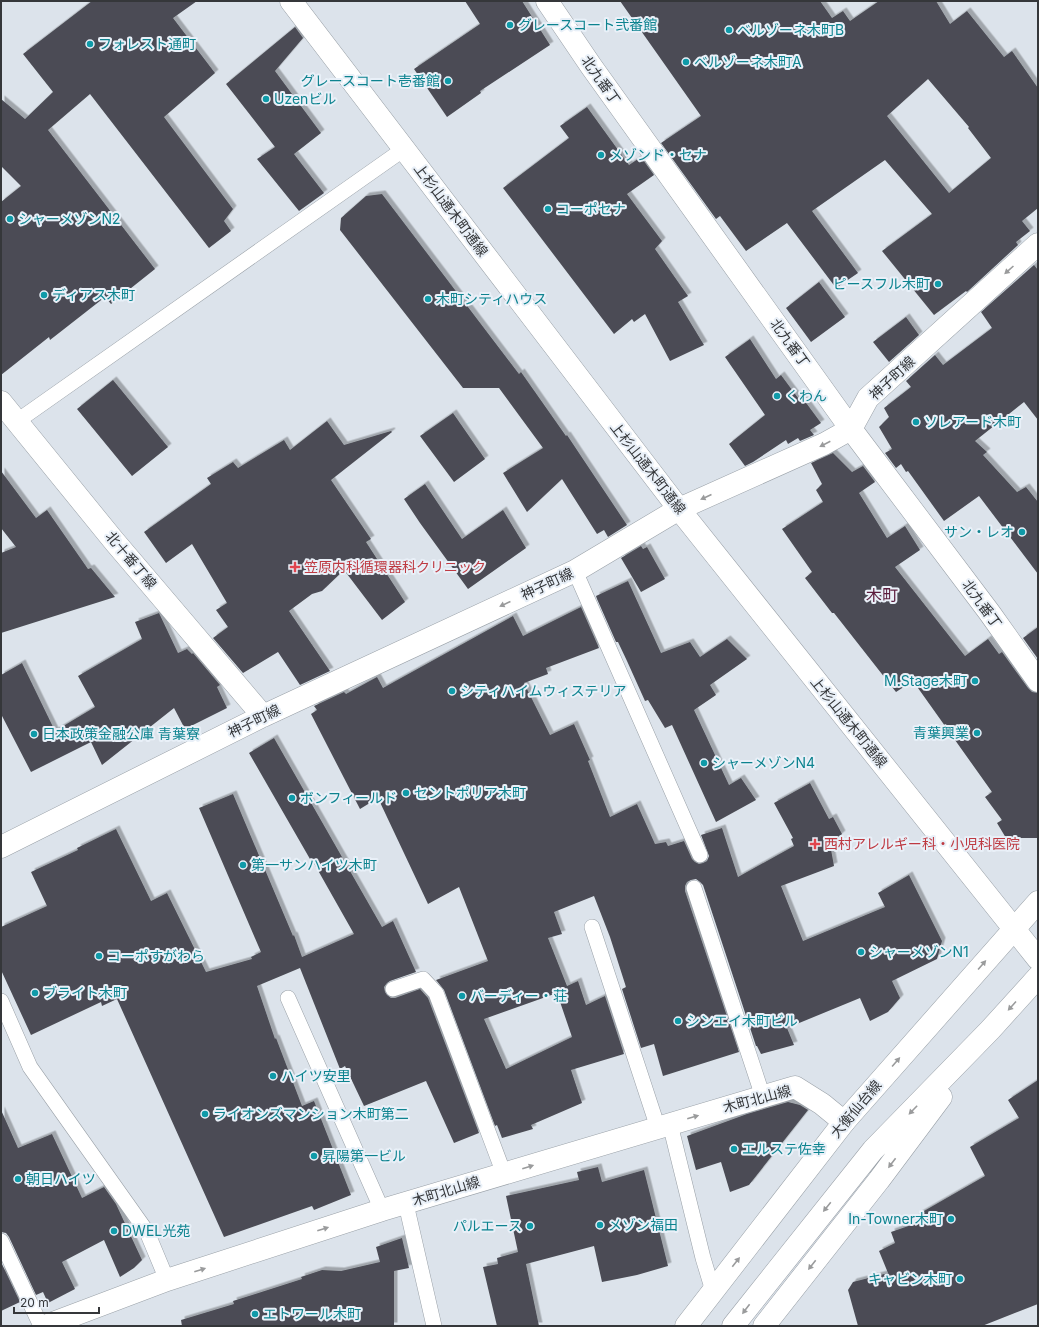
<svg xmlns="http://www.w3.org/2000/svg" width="1039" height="1327" font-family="Inter,'Noto Sans JP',sans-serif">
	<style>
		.building { fill: #4b4c54; fill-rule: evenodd; filter: url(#shadow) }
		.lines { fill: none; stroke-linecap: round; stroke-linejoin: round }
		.service-casing { stroke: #99a0a7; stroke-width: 16 }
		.minor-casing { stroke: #99a0a7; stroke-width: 23 }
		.tertiary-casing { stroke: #99a0a7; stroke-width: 23 }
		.secondary-casing { stroke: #99a0a7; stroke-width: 23 }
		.service { stroke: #fff; stroke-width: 15 }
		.minor { stroke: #fff; stroke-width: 22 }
		.tertiary { stroke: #fff; stroke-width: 22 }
		.secondary { stroke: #fff; stroke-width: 22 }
		.oneway { fill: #9a9b9c }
		.culture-dot { fill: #0f9aa8; stroke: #e9f0f8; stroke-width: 1.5 }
		.health-dot { fill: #e0444e; stroke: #e9f0f8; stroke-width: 1.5 }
		.labels { text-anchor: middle; stroke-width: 4; stroke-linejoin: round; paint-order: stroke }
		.culture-label { font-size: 14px; fill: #0d838f; stroke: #e9f0f8; text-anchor: start }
		.street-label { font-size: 14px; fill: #35373a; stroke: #e9f0f8 }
		.health-label { font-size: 14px; fill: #be3a42; stroke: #e9f0f8; text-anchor: start }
		.quarter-label { font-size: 16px; fill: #5c1c3d; stroke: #e9f0f8 }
	</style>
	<defs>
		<filter id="shadow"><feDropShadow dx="3.5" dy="-3.5" stdDeviation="0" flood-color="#0004"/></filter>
	</defs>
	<rect width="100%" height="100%" fill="#dce3eb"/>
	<path class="building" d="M92 1H197L173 18 215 73 164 117 233 209 224 221 231 231 209 248 90 94 48 130 155 269 111 304 105 297 50 340 49 337 1 375V202L21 186 1 166V99L25 119 53 92 23 54Z
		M465 1H522L550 45 480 91 481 93 447 117 414 69 480 24Z
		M620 1H820L832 18 843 11 850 21 879 1H936L950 24 967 11 1004 57 1012 51 1038 88V208L1022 221 1030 231 1016 242 1018 245 967 292 966 291 934 315 882 251 932 214 885 160 812 211 858 273 836 288 787 223 746 251 720 216 716 219 661 143 701 116ZM928 79 969 127 968 128 991 158 949 193 887 116Z
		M295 27 303 38 275 71 321 133 294 154 324 193 299 211 257 159 275 147 226 84Z
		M587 107 629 165 641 157 654 175 627 194 662 241 655 249 688 296 678 302 704 345 670 361 645 314 634 322 632 319 614 334 503 188 569 138 560 126Z
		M382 194 519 374 521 372 566 436 567 435 627 525 608 537 604 530 597 534 562 479 527 512 503 473 543 448 499 388H463L340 230 341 218 366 196Z
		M1034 265 1038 270V420L1024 402 975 441 987 452 983 455 1017 492 1026 487 1038 502V574L979 496 944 521 908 471 906 472 901 464 896 468 885 453 892 449 879 427 889 417 884 408 911 387 906 381 935 355 943 365 992 328 981 312Z
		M819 282 845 317 811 342 786 308Z
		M906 317 919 335 889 362 873 342Z
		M750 339 776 379 781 375 801 402 804 400 821 423 810 430 814 435 800 441 798 438 788 444 786 440 753 462 745 466 729 444 765 415 725 357Z
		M113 380 168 447 132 476 77 409Z
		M453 413 485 459 454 482 420 436Z
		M327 421 344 445 391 431 392 432 331 480 371 539 366 542 405 602 382 620 344 570 322 591 312 594 289 611 330 671 300 685 278 652 243 673 213 638 228 627 216 610 227 603 192 544 166 563 144 532 211 484 207 478 233 462 238 468 284 440 290 450Z
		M833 453 852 472 863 466 875 482 859 493 887 538 905 526 920 550 895 567 965 656 988 639 999 654 1002 652 1028 688 1032 692 1038 693V838H1006L997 823 1002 820 985 797 992 792 913 681 896 692 834 613H832L805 578 812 572 782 529 823 502 816 490 822 484 811 463Z
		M1 471 36 518 47 510 88 569 91 568 115 597 1 633V553L16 547 1 528Z
		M425 484 462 539 503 510 526 548 468 589 420 523 404 499Z
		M641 546 643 549 647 547 665 579 641 592 621 558Z
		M628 581 661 653 690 642 700 657 727 639 747 659 710 685 716 695 694 710 729 785 741 778 756 800 716 822 672 725 665 728 648 700 645 701 627 661 618 642H616L597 599 596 596Z
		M581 607 599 648 546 668 548 674 524 683 550 735 574 724 590 760 588 761 610 817 637 804 655 844 666 842 668 846 684 841 692 859 695 862 699 864 703 863 707 861 709 856 701 835 722 828 738 877 794 846 791 839 793 838 774 803 810 783 829 819 833 817 842 834 830 844 834 866 781 886 803 941 885 907 878 893 909 875 942 941 937 959 892 981 900 998 888 1012 870 1021 860 998 787 1028 794 1045 761 1054 757 1046H756L703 885 700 882 696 879 691 880 687 882 685 886V891L739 1052 663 1076 654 1044 641 1048 622 989 626 987 610 937 594 896 554 912 562 934 548 938 567 986 578 981 586 1005 605 996 624 1054 571 1070 582 1103 531 1125 533 1129 502 1138 497 1125 495 1126 444 990 436 980 488 961 459 887 428 904 378 798 360 809 311 714 317 710 314 706 344 692 346 694 377 677 383 688 513 616 523 636ZM557 993 572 1037 506 1069 484 1019Z
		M159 613 178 653 187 649 192 654 193 653 220 685 217 687 227 708 185 729 174 708 102 765 91 742 31 772 1 714V675L22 663 55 731 95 707 78 676 142 639 135 622Z
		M1038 627V659L1023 638Z
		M274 738 382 927 393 921 416 972 390 981 387 983 384 987 385 992 387 995 391 998H395L420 989 428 998 479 1133 454 1143 426 1081 364 1106 345 1066 340 1069 300 968 257 986 275 1039 276 1038 302 1106 314 1101 351 1195 314 1210 312 1206 224 1237 117 999 102 1006 101 1002 31 1035 1 970V927L47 906 31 872 78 850 77 848 116 829 151 901 167 893 206 972 252 959 251 957 261 952 199 808 233 794 293 936 294 935 302 957 354 934 311 858 310 859 249 753Z
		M1038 1080V1304L982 1326H858L848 1290 853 1282 888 1273 879 1251 895 1243 891 1232 920 1222 917 1215 985 1176 970 1147 1019 1118 1008 1100Z
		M788 1102 800 1105 808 1110 749 1185 730 1192 721 1162 696 1170 687 1136 747 1114Z
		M1 1110 18 1148 52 1134 82 1198 104 1187 116 1204 142 1260 134 1268 120 1277 104 1240 62 1262 75 1289 48 1303 43 1292 36 1295 9 1237 6 1233 1 1232Z
		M598 1167 602 1182 644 1170 668 1266 637 1275 602 1282 594 1246 526 1264 539 1326H497L483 1267 498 1264 497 1258 518 1252 506 1196 579 1180 577 1172Z
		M402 1238 409 1268 394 1271V1326H182L181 1320 234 1304 233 1301 302 1279 301 1277 322 1270 341 1271 380 1262 376 1247Z
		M1 1262 20 1302 1 1311Z"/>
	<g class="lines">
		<defs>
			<path id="service" d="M16 422 404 149
				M575 571 700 855
				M694 888 763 1097
				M592 927 658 1128
				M393 989 423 979 436 993 504 1174
				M288 998 382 1210
				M1 1001 30 1067 147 1232 167 1280
				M670 1124 703 1258 713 1291
				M406 1204 434 1326
				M1 1241 41 1326"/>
			<path id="minor" d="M547 1 591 66 851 429 989 612 1038 681
				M1 402 114 541 263 716
				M1 847 263 716 575 571 679 509 824 444 851 429 868 398 1038 244
				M45 1326 167 1280 382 1210 795 1087 822 1104 844 1122"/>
			<path id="tertiary" d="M291 1 679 509 1038 959"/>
			<path id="secondary" d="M686 1326 844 1122 1038 902
				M733 1326 873 1150 990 1030 1038 977
				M764 1326 879 1180 941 1097"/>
		</defs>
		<use href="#service" class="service-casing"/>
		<use href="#minor" class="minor-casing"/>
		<use href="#tertiary" class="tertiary-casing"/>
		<use href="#secondary" class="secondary-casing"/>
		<use href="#service" class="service"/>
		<use href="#minor" class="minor"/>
		<use href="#tertiary" class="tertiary"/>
		<use href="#secondary" class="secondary"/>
	</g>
	<defs><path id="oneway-solid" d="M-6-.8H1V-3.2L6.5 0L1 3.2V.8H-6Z"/></defs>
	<g class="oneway">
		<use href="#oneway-solid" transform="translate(1009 270) rotate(138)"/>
		<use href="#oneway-solid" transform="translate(825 444) rotate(153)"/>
		<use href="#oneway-solid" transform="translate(706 497) rotate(156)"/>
		<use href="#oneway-solid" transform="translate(505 604) rotate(155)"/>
		<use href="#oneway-solid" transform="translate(982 965) rotate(-49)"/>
		<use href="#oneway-solid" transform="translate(1012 1006) rotate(132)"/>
		<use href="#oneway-solid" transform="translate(896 1062) rotate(-49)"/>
		<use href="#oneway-solid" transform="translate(913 1110) rotate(134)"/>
		<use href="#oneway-solid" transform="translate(693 1117) rotate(-16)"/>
		<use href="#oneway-solid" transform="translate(892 1163) rotate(127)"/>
		<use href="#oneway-solid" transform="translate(528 1167) rotate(-17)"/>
		<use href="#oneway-solid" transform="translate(827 1207) rotate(129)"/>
		<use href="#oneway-solid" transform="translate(323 1229) rotate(-18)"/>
		<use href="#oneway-solid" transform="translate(736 1262) rotate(-52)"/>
		<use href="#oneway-solid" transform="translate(812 1265) rotate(128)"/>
		<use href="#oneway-solid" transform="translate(200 1270) rotate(-18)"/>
		<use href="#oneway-solid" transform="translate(746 1309) rotate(127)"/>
	</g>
	<g class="culture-dot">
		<circle cx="510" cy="25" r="4"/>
		<circle cx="729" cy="30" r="4"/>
		<circle cx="90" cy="44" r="4"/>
		<circle cx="686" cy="62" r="4"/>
		<circle cx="448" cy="81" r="4"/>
		<circle cx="266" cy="99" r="4"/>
		<circle cx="601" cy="155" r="4"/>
		<circle cx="548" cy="209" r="4"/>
		<circle cx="10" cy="219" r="4"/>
		<circle cx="938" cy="284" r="4"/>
		<circle cx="44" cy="295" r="4"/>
		<circle cx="428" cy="299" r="4"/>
		<circle cx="777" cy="396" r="4"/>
		<circle cx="916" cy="422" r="4"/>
		<circle cx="1022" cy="532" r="4"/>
		<circle cx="975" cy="681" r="4"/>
		<circle cx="452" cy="691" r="4"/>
		<circle cx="977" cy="733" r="4"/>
		<circle cx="34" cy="734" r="4"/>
		<circle cx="704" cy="763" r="4"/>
		<circle cx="406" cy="793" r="4"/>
		<circle cx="292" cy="798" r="4"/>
		<circle cx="243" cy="865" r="4"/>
		<circle cx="861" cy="952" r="4"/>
		<circle cx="99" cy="956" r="4"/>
		<circle cx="35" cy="993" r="4"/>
		<circle cx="462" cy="996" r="4"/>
		<circle cx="678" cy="1021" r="4"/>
		<circle cx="273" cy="1076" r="4"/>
		<circle cx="205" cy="1114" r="4"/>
		<circle cx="734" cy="1149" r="4"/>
		<circle cx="314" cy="1156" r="4"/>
		<circle cx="18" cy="1179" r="4"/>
		<circle cx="951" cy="1219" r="4"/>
		<circle cx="600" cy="1225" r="4"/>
		<circle cx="530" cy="1226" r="4"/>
		<circle cx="114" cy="1231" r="4"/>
		<circle cx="960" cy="1279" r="4"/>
		<circle cx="255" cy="1314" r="4"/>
	</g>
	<g class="health-dot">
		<path d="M293 561h4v4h4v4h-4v4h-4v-4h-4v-4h4z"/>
		<path d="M813 838h4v4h4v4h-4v4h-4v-4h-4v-4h4z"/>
	</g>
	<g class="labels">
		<g class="culture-label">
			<text x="518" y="30">グレースコート弐番館</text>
			<text x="737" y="35">ベルゾーネ木町B</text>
			<text x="98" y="49">フォレスト通町</text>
			<text x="694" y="67">ベルゾーネ木町A</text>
			<text x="440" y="86" text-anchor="end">グレースコート壱番館</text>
			<text x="274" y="104">Uzenビル</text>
			<text x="609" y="160">メゾンド・セナ</text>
			<text x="556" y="214">コーポセナ</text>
			<text x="18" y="224">シャーメゾンN2</text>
			<text x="930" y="289" text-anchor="end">ピースフル木町</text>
			<text x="52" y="300">ディアス木町</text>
			<text x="436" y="304">木町シティハウス</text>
			<text x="785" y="401">くわん</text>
			<text x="924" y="427">ソレアード木町</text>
			<text x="1014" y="537" text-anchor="end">サン・レオ</text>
			<text x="967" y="686" text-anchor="end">M.Stage木町</text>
			<text x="460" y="696">シティハイムウィステリア</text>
			<text x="969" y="738" text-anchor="end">青葉興業</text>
			<text x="42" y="739">日本政策金融公庫 青葉寮</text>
			<text x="712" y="768">シャーメゾンN4</text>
			<text x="414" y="798">セントポリア木町</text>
			<text x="300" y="803">ボンフィールド</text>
			<text x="251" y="870">第一サンハイツ木町</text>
			<text x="869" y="957">シャーメゾンN1</text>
			<text x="107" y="961">コーポすがわら</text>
			<text x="43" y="998">ブライト木町</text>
			<text x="470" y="1001">バーディー・荘</text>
			<text x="686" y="1026">シンエイ木町ビル</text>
			<text x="281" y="1081">ハイツ安里</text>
			<text x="213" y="1119">ライオンズマンション木町第二</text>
			<text x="742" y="1154">エルステ佐幸</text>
			<text x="322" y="1161">昇陽第一ビル</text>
			<text x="26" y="1184">朝日ハイツ</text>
			<text x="943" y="1224" text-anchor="end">In-Towner木町</text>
			<text x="608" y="1230">メゾン福田</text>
			<text x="522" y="1231" text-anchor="end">パルエース</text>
			<text x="122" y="1236">DWEL光苑</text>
			<text x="952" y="1284" text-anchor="end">キャビン木町</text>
			<text x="263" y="1319">エトワール木町</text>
		</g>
		<g class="street-label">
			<text transform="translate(601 80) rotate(55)" y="5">北九番丁</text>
			<text transform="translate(451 210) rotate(53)" y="5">上杉山通木町通線</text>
			<text transform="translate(790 343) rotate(54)" y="5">北九番丁</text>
			<text transform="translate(892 378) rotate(-43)" y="5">神子町線</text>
			<text transform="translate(648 468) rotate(52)" y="5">上杉山通木町通線</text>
			<text transform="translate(131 560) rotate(50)" y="5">北十番丁線</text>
			<text transform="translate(547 584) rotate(-25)" y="5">神子町線</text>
			<text transform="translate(982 604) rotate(54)" y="5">北九番丁</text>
			<text transform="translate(254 721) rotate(-26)" y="5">神子町線</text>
			<text transform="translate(849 722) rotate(51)" y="5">上杉山通木町通線</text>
			<text transform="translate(757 1099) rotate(-15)" y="5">木町北山線</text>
			<text transform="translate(856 1109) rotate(-50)" y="5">大衡仙台線</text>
			<text transform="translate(446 1191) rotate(-17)" y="5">木町北山線</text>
		</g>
		<g class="health-label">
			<text x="304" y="572">笠原内科循環器科クリニック</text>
			<text x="824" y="849">西村アレルギー科・小児科医院</text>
		</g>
		<g class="quarter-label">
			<text x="882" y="601">木町</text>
		</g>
	</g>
	<rect width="1039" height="1327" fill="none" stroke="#35373a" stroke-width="4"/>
	<path d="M14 1307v6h85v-6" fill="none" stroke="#35373a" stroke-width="2"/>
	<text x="20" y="1307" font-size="12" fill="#35373a" stroke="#e9f0f8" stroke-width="3" paint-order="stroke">20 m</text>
</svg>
